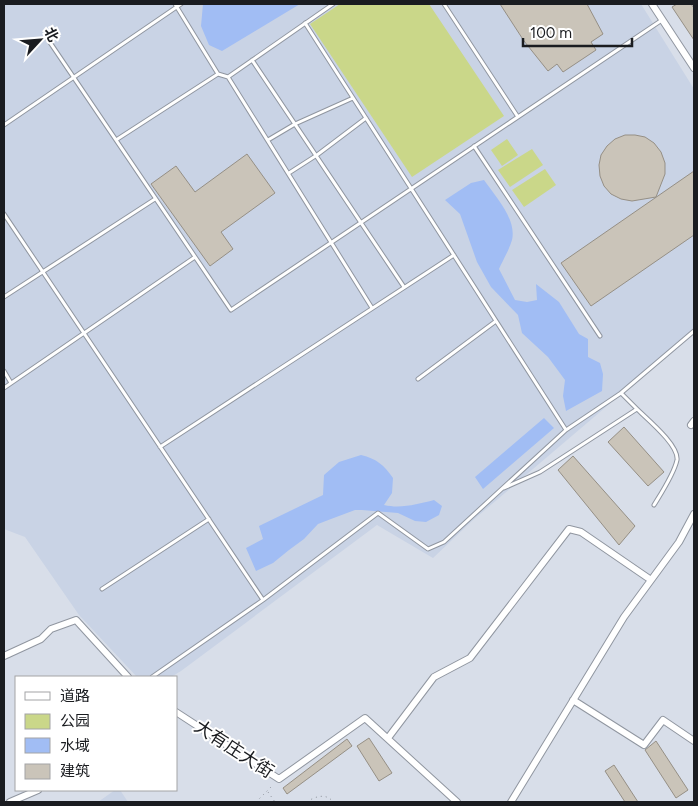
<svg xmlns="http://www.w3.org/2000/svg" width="698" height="806" font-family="Figtree,'Noto Sans SC',sans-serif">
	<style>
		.built { fill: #c9d3e5 }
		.green { fill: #cad789 }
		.water { fill: #a1bdf4 }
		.building { fill: #cac4b9; stroke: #958f85 }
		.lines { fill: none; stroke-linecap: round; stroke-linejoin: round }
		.service-casing { stroke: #9096a0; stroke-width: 5 }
		.minor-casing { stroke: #9096a0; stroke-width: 8 }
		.path { stroke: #8d929a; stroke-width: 1; stroke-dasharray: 1 4; stroke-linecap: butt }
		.service { stroke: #fff; stroke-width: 3 }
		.minor { stroke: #fff; stroke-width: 6 }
		.labels { text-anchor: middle; stroke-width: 4; stroke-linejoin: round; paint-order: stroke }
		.street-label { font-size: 18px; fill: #1a1c20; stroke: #fff }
	</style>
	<rect width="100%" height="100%" fill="#d8dee9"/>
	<path class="built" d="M4 4H641L694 89V332L472 521 433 558 377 525 181 671 171 677H137L79 615 25 537 4 529Z
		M115 790H120L128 802H98Z"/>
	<path class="green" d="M340 4H429L504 116 412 177 310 24Z
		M507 139 518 155 502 166 491 150Z
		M532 149 543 165 510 187 498 170Z
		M545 169 556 185 524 207 512 190Z"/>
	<path class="water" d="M203 4H300L222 51 209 45 201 26Z
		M484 180C495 196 517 219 512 240 509 250 503 260 499 269L515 300 527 302 537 300 536 284 559 302 579 334 588 339V357L600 363 603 374 602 391 566 411 563 396 565 380 548 357 522 333 518 315 491 287 477 262 460 214 445 200 471 183Z
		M544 418 554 428 483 489 475 477Z
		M361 455C377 459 384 465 393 478L392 493 384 505C401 509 418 504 434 500L442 506 439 515 426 522 415 521 398 513 362 510H355L331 519 318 524 304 539 289 550 273 563 256 571 246 548 263 539 259 526 323 495 324 475 339 462Z"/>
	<path class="building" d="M500 4H587L603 34 591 42 596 50 563 72 557 64 548 71 524 41Z
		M677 4H691L694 8V40L672 7Z
		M625 135H635L645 137 654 143 661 152 665 163V174L656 197 632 201 621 199 611 194 604 186 600 176 599 165 601 155 607 146 615 139Z
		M247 154 275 193 221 232 233 249 210 266 151 184 176 166 195 192Z
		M694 171V235L591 306 561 263Z
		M624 427 664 472 648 486 608 442Z
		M573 456 635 526 619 545 558 470Z
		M369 738 392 773 379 781 357 746Z
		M347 739 352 746 287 794 283 788Z
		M656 741 688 790 676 798 645 750Z
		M614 765 638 802H625L605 771Z"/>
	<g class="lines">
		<defs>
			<path id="service" d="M175 4 218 74
				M444 4 518 117
				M305 23 566 430
				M47 38 231 310 662 20
				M252 60 404 287
				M228 77 372 308
				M4 125 181 4
				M116 140 218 74 228 77 333 4
				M268 140 295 124 353 98
				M474 146 600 336
				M289 173 317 155 366 118
				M4 214 263 600
				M4 297 155 199
				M4 371 11 383
				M418 379 496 321
				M4 388 195 257
				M637 409C647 419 679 445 677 460 674 474 662 492 654 505
				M160 447 454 255
				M504 488 540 472 637 409 621 393
				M102 589 209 519
				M152 677 263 600 378 513 428 549 444 542 566 430 621 393 694 331"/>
			<path id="minor" d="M652 4 694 68
				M691 425 694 421
				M4 656 41 639 51 629 76 620 128 677
				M573 700 644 745 663 720 694 741
				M176 712 279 779 365 718 457 802
				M388 738 434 677 470 658 569 529 581 532 651 580
				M10 802 38 790
				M511 802 624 617 679 542 694 514"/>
		</defs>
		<use href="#service" class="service-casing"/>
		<use href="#minor" class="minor-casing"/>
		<path class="path" d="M268 792 275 802
			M256 802 273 785
			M307 802C315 796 327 793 333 802"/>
		<use href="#service" class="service"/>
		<use href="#minor" class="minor"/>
	</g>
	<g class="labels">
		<g class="street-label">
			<text transform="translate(234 749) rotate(33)" y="6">大有庄大街</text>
		</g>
	</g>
	<rect width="698" height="806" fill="none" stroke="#1a1c20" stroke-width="10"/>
	<rect x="15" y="676" width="162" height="115" fill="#ffffff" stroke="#a3a4a6"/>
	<rect x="25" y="692" width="25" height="8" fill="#ffffff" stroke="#a3a4a6"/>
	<text x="60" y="701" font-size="15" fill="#1a1c20">道路</text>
	<rect x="25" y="714" width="25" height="15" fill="#cad789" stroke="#a3a4a6"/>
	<text x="60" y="726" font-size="15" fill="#1a1c20">公园</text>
	<rect x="25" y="738" width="25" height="15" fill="#a1bdf4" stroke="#a3a4a6"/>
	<text x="60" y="751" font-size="15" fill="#1a1c20">水域</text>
	<rect x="25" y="764" width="25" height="15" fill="#cac4b9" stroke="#a3a4a6"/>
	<text x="60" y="776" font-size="15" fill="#1a1c20">建筑</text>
	<g transform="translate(40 40) rotate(64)" stroke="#ffffff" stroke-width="4" paint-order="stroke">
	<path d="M0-4L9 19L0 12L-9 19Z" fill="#1a1c20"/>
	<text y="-8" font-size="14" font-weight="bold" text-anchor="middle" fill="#1a1c20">北</text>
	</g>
	<path d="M523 38v8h109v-8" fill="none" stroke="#1a1c20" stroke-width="2.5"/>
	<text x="530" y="38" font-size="15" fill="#1a1c20" stroke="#ffffff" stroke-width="4" paint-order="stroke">100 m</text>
</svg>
